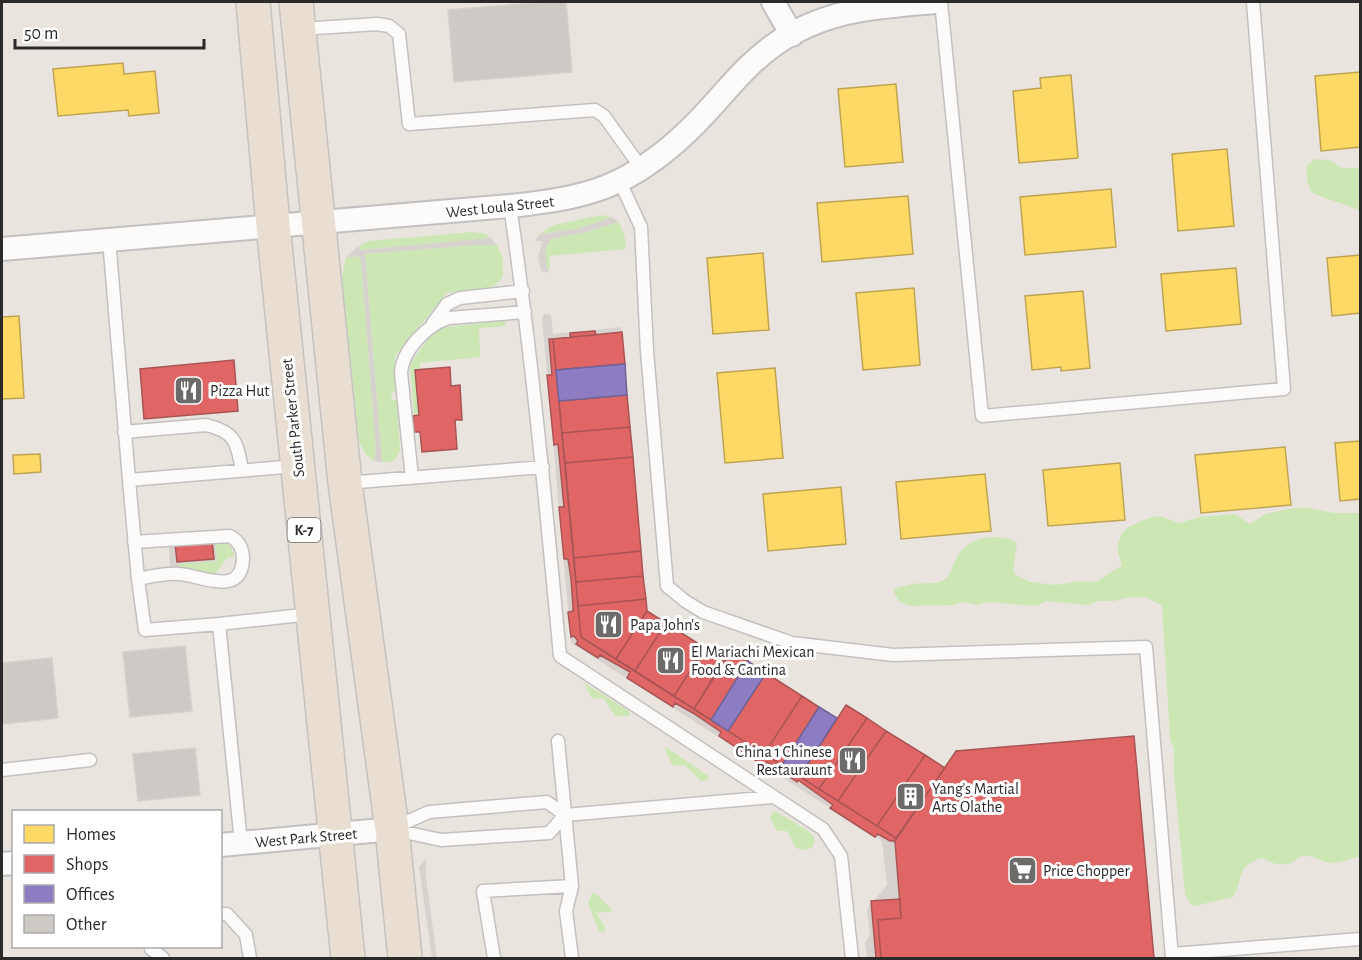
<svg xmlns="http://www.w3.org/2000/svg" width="1362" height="960" font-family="'Alegreya Sans',sans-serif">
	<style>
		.green { fill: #cde7b4 }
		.plaza { fill: #d7d2cd }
		.homes { fill: #ffd966; stroke: #bfa454; stroke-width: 1.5 }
		.shops { fill: #e06666; stroke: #a95454; stroke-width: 1.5 }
		.offices { fill: #8e7cc3; stroke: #706395; stroke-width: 1.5 }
		.building { fill: #cdcac6; stroke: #d4d0cb; stroke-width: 1.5 }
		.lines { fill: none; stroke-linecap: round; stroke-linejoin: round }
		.service-casing { stroke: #c2c0c0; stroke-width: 15 }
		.minor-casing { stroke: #c2c0c0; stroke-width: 26 }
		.trunk-casing { stroke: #c4c3c0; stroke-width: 36 }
		.service { stroke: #fcfbfa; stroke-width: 12 }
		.minor { stroke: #fcfbfa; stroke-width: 22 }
		.trunk { stroke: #e8ded2; stroke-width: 33 }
		.labels { text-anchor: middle; stroke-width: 6; stroke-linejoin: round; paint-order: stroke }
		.shield { fill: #fff; stroke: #6a6a6a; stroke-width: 1.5 }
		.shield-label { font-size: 15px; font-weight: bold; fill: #2a2a2a }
		.street-label { font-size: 16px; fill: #2a2a2a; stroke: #fff }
		.poi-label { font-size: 16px; fill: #2a2a2a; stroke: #fff; text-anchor: start }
	</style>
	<rect width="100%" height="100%" fill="#e9e4de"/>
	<path class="green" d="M1316 159 1329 160 1342 168H1360V211C1344 203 1327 200 1311 192L1307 180V165Z
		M601 215 612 217 578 229 540 234 554 225Z
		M619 222 625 238 626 249 549 256 550 268 547 272 545 253 547 245 551 239 586 232Z
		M473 232 485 234 491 238 361 250 358 246 369 241Z
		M476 245H497L503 258V277L493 287 447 293 395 356 396 392 391 393 392 400H397L400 450C397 460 393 463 382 462L365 254Z
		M358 256 361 261 376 449 374 461 366 455 359 442 342 277 346 258Z
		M504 321 506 322 504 326 479 328 480 357 420 363V370L415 371 419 415 414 416 410 364 430 336 444 327Z
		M1294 508H1310L1334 513H1360V857C1353 857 1344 862 1333 863 1324 863 1315 856 1306 856 1300 856 1298 858 1294 861 1284 868 1272 863 1262 858 1235 866 1245 876 1233 897L1194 906 1189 902 1185 894 1174 775V750L1170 738 1162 606 1146 597 1125 598 1114 601H1099L1087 605 1046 601 1037 606 988 602 977 605 963 602 953 605 911 606 900 602 895 595 894 589C900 587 906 585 913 584 923 582 935 586 945 579 952 574 952 566 956 559 966 537 998 531 1017 543 1016 554 1013 563 1014 574L1030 582 1056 585 1080 581 1096 582 1122 565 1118 553V544L1121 535 1128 527 1149 518 1160 516 1179 523 1200 517 1235 514 1250 524 1265 514Z
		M215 540C226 541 233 545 234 557H228L215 574 180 567 178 564 217 561Z
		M584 683 629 711 630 716H615L604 698 592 699Z
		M666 747 708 776V780L701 781 685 765 673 766 665 750Z
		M773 812H777L811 833 815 840 812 848 802 850 796 848 787 831H777L770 817Z
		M592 893 597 894 613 911 596 913 606 929 603 933 599 931 588 903Z"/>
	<path class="plaza" d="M612 217 619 222 586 232 551 239 547 245 545 253 548 273 541 271 538 256 543 241H535L540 234 578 229Z
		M491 238 497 245H476L365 254 382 462 374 461 376 448 361 261 358 256 346 258 347 256 358 246 361 250Z
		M544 314 551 315 553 334 621 327 622 332 553 339 581 637 896 838 895 841 901 918 878 920 881 958H867L865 943 870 936 867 909 887 885 882 841 571 643 542 318Z
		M215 540 217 561 179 564 180 567H170L169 545 175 544 177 562 213 559 212 541Z
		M426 858V878L437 958H432L419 867Z"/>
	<path class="homes" d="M123 63 124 74 155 71 159 113 129 116 128 110 58 116 53 69Z
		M1360 72V147L1321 151 1315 76Z
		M1071 75 1078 158 1019 163 1013 91 1041 88 1040 78Z
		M896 84 903 162 845 167 838 89Z
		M1227 149 1234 226 1178 231 1172 154Z
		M1111 189 1116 247 1025 255 1020 197Z
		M908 196 913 254 822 262 817 203Z
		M763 253 769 330 713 334 707 258Z
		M1360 255V313L1332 316 1327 258Z
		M1236 268 1241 324 1166 331 1161 274Z
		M914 288 920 365 863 370 856 293Z
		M1083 291 1090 368 1061 371V367L1032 370 1025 296Z
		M19 316 24 398 2 399V317Z
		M775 368 783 458 725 463 717 373Z
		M1360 441V499L1340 501 1335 443Z
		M1285 447 1291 505 1201 513 1195 455Z
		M40 454 41 472 14 474 13 455Z
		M1120 463 1125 520 1048 526 1043 470Z
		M985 474 991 531 901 539 896 482Z
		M841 487 846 544 768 551 763 494Z"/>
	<path class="shops" d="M595 331 596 335 570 337V333Z
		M622 332 625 364 556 370 553 339Z
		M549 339H553L581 637 896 838 895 841H890L878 834 875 837 830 808 833 805 798 780 797 782 767 762 764 766 719 736 721 732 693 713 675 703 673 707 627 678 630 672 600 655 598 658 576 644 578 641 574 636 571 637 568 612 573 611V607L571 579 568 559H564L559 507H564L558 444 554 445 547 375H552Z
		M234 360 238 411 144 419 140 369Z
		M450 367 451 386 460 385 462 420H455L457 449 422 452 420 432H414L413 416 419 415 415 370Z
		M627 395 630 427 562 433 559 401Z
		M630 427 633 457 565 463 562 433Z
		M633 457 641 551 574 558 565 463Z
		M212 540 214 559 177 562 175 543Z
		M641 551 643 576 576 582 574 558Z
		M643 576 646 599 578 606 576 582Z
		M646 599 647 611 616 659 581 637 578 606Z
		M647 611 666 623 635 671 616 659Z
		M666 623 705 648 674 696 635 671Z
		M705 648 724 660 694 709 674 696Z
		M731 651 748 661 711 720 694 709Z
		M766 673 802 696 764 754 728 731Z
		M802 696 819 707 782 765 764 754Z
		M846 705 867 718 819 789 800 776Z
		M867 718 886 731 838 801 819 789Z
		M886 731 925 755 877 826 838 801Z
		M1134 736 1154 958H881L878 920 901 918 895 841 956 751Z
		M925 755 945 768 896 838 877 826Z
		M900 899 901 918 878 920 881 958H876L871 901Z"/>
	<path class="offices" d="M625 364 627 395 559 401 556 370Z
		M748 661 766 673 728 731 711 720Z
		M819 707 837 718 800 776 782 765Z"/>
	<path class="building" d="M545 2H566L572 72 454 82 448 10Z
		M185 646 192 711 130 717 123 652Z
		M52 658 58 718 2 724V663Z
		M195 748 200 795 138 801 133 754Z"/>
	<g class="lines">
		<defs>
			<path id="service" d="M941 2 982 416 1284 389 1253 2
				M301 29 377 24 389 26 399 34 409 124 595 110 604 116 642 169
				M620 182 641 227 647 351 667 586 685 601 703 612 792 643 893 655 1146 647 1172 958
				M510 206C532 355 546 506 560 656L823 829 841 856 852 958
				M109 239 129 480 297 466
				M433 323 447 304 460 298 523 291
				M124 432 206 425C236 432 237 443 242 470
				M412 478 401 373C402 350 428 324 449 318L525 312
				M129 480 138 579 145 630 219 624
				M346 483 543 467
				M134 542 230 536C239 541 243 548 243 559 241 598 201 575 179 574 165 573 152 576 138 579
				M558 741 572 886 566 911 572 958
				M2 770 90 760
				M393 828 429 812 547 802 565 815 773 797
				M395 830 441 840 549 833 565 815
				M241 843 219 624 311 614
				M220 914H227L246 935 250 958
				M151 949 163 958
				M1172 954 1360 939
				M494 958 483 891 572 886"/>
			<path id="minor" d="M773 2 792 35
				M2 249 510 206C588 198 629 187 687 132 718 103 739 70 774 45 825 9 876 7 935 2
				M220 845 392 829
				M2 864 14 863"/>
			<path id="trunk" d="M253 2 273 225 348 958
				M296 2 345 483 392 829 405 958"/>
		</defs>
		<use href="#service" class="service-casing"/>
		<use href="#minor" class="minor-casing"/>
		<use href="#trunk" class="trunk-casing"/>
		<use href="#service" class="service"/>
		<use href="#minor" class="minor"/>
		<use href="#trunk" class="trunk"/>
	</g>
	<defs>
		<symbol id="restaurant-square" viewBox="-11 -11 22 22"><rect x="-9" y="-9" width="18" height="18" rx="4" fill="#6d6b69" stroke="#fff"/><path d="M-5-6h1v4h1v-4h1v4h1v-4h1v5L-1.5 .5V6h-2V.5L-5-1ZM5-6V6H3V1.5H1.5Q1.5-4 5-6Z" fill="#fff"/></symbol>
		<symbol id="building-square" viewBox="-11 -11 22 22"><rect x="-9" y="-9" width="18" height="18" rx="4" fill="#6d6b69" stroke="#fff"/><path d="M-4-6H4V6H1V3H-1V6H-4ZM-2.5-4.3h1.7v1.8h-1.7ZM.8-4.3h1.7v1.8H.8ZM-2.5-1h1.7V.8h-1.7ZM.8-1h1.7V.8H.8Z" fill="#fff"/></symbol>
		<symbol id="supermarket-square" viewBox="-11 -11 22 22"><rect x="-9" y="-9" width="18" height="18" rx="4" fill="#6d6b69" stroke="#fff"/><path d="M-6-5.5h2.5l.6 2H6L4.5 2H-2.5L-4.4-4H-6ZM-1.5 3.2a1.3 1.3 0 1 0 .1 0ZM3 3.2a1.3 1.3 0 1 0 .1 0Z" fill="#fff"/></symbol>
	</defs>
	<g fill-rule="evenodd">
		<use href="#restaurant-square" x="172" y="374" width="33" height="33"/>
		<use href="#restaurant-square" x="592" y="608" width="33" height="33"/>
		<use href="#restaurant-square" x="654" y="644" width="33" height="33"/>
		<use href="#restaurant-square" x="836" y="744" width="33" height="33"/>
		<use href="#building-square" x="894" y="780" width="33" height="33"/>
		<use href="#supermarket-square" x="1006" y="854" width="33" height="33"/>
	</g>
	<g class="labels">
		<rect class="shield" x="287.5" y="518" width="33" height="24" rx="4.5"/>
		<g class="shield-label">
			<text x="304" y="535">K-7</text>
		</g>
		<g class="street-label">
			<text transform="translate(500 206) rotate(-6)" y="6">West Loula Street</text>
			<text transform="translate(292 418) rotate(-96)" y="6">South Parker Street</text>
			<text transform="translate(306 837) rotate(-5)" y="6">West Park Street</text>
		</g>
		<g class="poi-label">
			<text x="210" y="396">Pizza Hut</text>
			<text x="630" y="630">Papa John's</text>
			<text x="691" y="657">El Mariachi Mexican<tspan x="691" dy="18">Food &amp; Cantina</tspan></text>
			<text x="832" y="757" text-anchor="end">China 1 Chinese<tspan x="832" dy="18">Restauraunt</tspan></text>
			<text x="932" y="794">Yang’s Martial<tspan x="932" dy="18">Arts Olathe</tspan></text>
			<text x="1043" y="876">Price Chopper</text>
		</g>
	</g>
	<rect width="1362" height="960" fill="none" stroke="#2a2a2a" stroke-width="6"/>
	<rect x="12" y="810" width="210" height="138" fill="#ffffff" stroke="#aaaaaa" stroke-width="1.5"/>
	<rect x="24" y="825" width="30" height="18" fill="#ffd966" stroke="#aaaaaa" stroke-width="1.5"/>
	<text x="66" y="840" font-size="18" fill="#2a2a2a">Homes</text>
	<rect x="24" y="855" width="30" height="18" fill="#e06666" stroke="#aaaaaa" stroke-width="1.5"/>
	<text x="66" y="870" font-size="18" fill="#2a2a2a">Shops</text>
	<rect x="24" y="885" width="30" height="18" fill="#8e7cc3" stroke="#aaaaaa" stroke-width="1.5"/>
	<text x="66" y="900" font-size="18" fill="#2a2a2a">Offices</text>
	<rect x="24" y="915" width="30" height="18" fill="#cdcac6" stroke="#aaaaaa" stroke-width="1.5"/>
	<text x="66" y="930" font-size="18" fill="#2a2a2a">Other</text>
	<path d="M15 39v9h189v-9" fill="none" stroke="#2a2a2a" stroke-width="3"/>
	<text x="24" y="39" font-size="18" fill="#2a2a2a" stroke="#ffffff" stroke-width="4.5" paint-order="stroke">50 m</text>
</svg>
